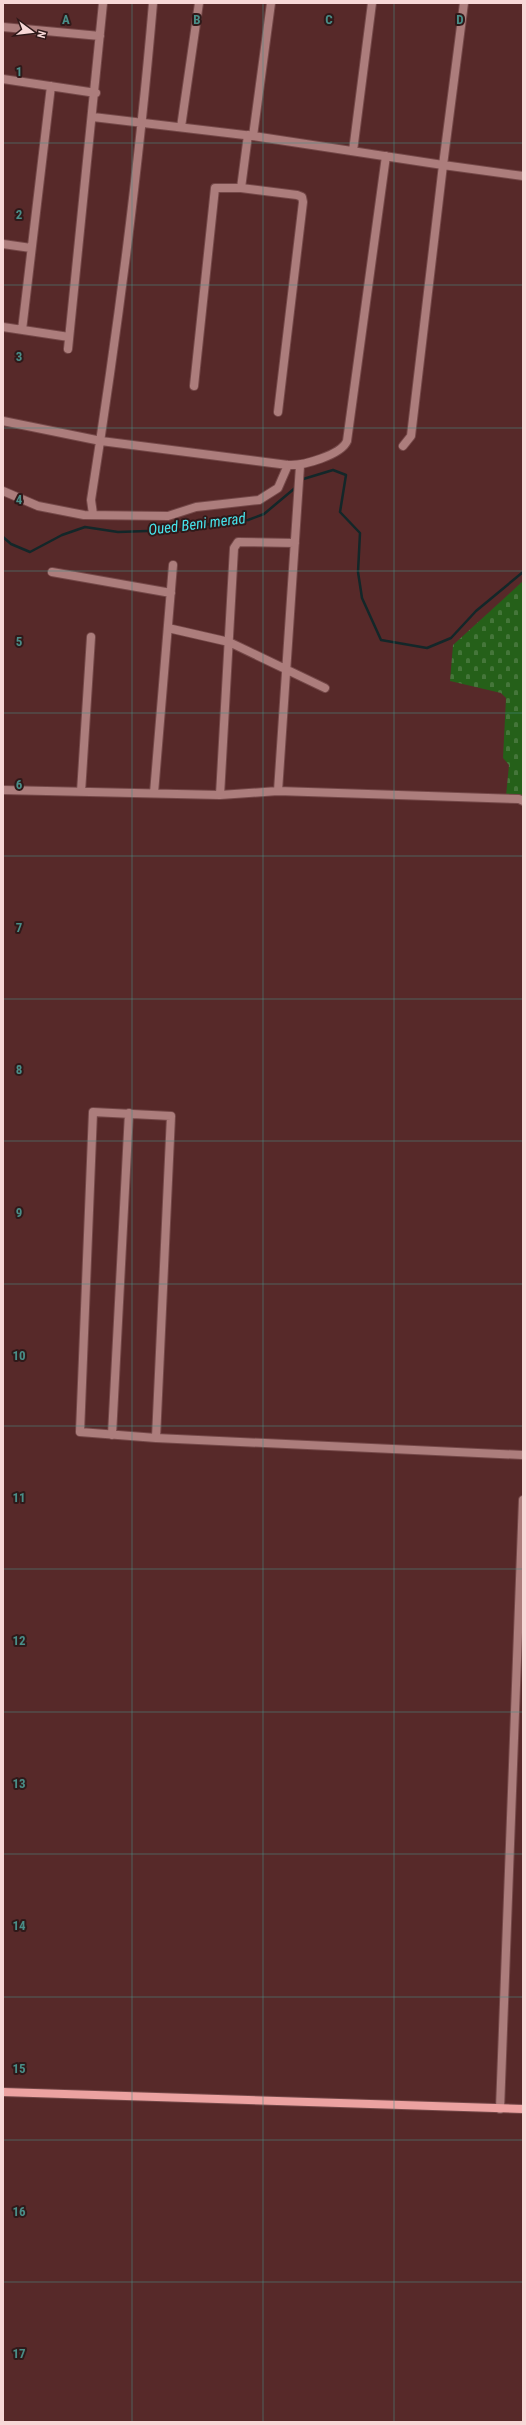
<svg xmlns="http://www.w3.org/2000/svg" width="526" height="2425" font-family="'Roboto Condensed',sans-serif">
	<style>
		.cemetery { fill: url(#cemetery-stones) }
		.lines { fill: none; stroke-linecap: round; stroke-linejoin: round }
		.stream { stroke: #132729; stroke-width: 2.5 }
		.street-casing { stroke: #744848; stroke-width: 10 }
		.secondary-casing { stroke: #744848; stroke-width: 10 }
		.street { stroke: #ac7d7c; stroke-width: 8 }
		.secondary { stroke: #eca2a1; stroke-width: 8 }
		.grid { fill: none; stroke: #498e88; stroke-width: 1; stroke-opacity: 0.55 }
		.labels { text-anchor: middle; stroke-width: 4; stroke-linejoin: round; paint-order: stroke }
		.water-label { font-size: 15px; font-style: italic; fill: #47e6ee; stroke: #2f1919 }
		.grid-label { font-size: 13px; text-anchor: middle; font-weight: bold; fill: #498e88; stroke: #2f1919; stroke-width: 4; stroke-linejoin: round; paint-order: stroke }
	</style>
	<defs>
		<pattern id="cemetery-stones" width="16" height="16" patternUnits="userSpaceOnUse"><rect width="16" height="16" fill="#256019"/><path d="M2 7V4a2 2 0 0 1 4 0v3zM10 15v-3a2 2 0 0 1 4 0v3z" fill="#45763a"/></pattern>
	</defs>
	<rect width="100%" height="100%" fill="#572929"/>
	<path class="cemetery" d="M523 581V798L506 796 509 765 503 758 506 698 501 693 450 681 453 645Z"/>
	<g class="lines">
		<path class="stream" d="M300 480 333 470 346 475 340 512 360 533 358 572 362 598 381 640 427 648 451 638 476 611 523 572
			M3 537 11 544 30 552 62 535 85 527 118 532 177 530 221 522 248 520 264 514 295 488"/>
		<defs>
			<path id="street" d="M3 27 100 36
				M3 79 96 93
				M93 117 253 136 443 165 464 3
				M181 127 199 3
				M253 136 271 3
				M353 151 372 3
				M241 188 248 135
				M3 244 31 248
				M3 327 69 337
				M22 330 51 86
				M68 349 103 3
				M194 386 215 188H241L297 195 302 197 303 202 278 412
				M3 421 101 441 288 465C303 466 341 455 347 441L386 156
				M403 446 411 436 443 165 523 176
				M3 491 38 506 84 515 168 516 196 507 259 500 278 488 288 465
				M93 514 91 500C117 335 139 169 153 3
				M52 572 171 593
				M168 628 229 642 325 688
				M3 790 220 795 278 791 519 799 523 801
				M278 791 300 466
				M81 792 91 637
				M154 793 173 565
				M220 795 234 548 238 542 295 543
				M112 1435 129 1113
				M156 1438 171 1116 93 1112 80 1432 156 1438 523 1455
				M500 2109 523 1500"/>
			<path id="secondary" d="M3 2092 523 2109"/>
		</defs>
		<use href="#street" class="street-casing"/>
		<use href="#secondary" class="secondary-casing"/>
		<use href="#street" class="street"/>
		<use href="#secondary" class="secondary"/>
	</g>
	<path class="grid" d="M132 3V2422M263 3V2422M394 3V2422M3 143H523M3 285H523M3 428H523M3 571H523M3 713H523M3 856H523M3 999H523M3 1141H523M3 1284H523M3 1426H523M3 1569H523M3 1712H523M3 1854H523M3 1997H523M3 2140H523M3 2282H523"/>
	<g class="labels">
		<g class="water-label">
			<text transform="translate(197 524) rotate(-7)" y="5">Oued Beni merad</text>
		</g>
	</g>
	<g class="grid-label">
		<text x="66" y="24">A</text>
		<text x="197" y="24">B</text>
		<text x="329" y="24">C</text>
		<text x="460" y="24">D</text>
		<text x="19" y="76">1</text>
		<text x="19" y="219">2</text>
		<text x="19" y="361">3</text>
		<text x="19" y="504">4</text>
		<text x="19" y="646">5</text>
		<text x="19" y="789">6</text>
		<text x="19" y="932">7</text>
		<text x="19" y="1074">8</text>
		<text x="19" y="1217">9</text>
		<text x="19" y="1360">10</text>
		<text x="19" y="1502">11</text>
		<text x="19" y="1645">12</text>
		<text x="19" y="1788">13</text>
		<text x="19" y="1930">14</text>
		<text x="19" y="2073">15</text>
		<text x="19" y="2216">16</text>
		<text x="19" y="2358">17</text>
	</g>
	<rect width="526" height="2425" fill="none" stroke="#f7d8d7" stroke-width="8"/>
	<g transform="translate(32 32) rotate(105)" stroke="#2f1919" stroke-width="3" paint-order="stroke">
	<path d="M0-3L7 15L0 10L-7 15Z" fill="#f7d8d7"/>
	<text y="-6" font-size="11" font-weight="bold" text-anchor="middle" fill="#f7d8d7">N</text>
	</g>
</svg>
